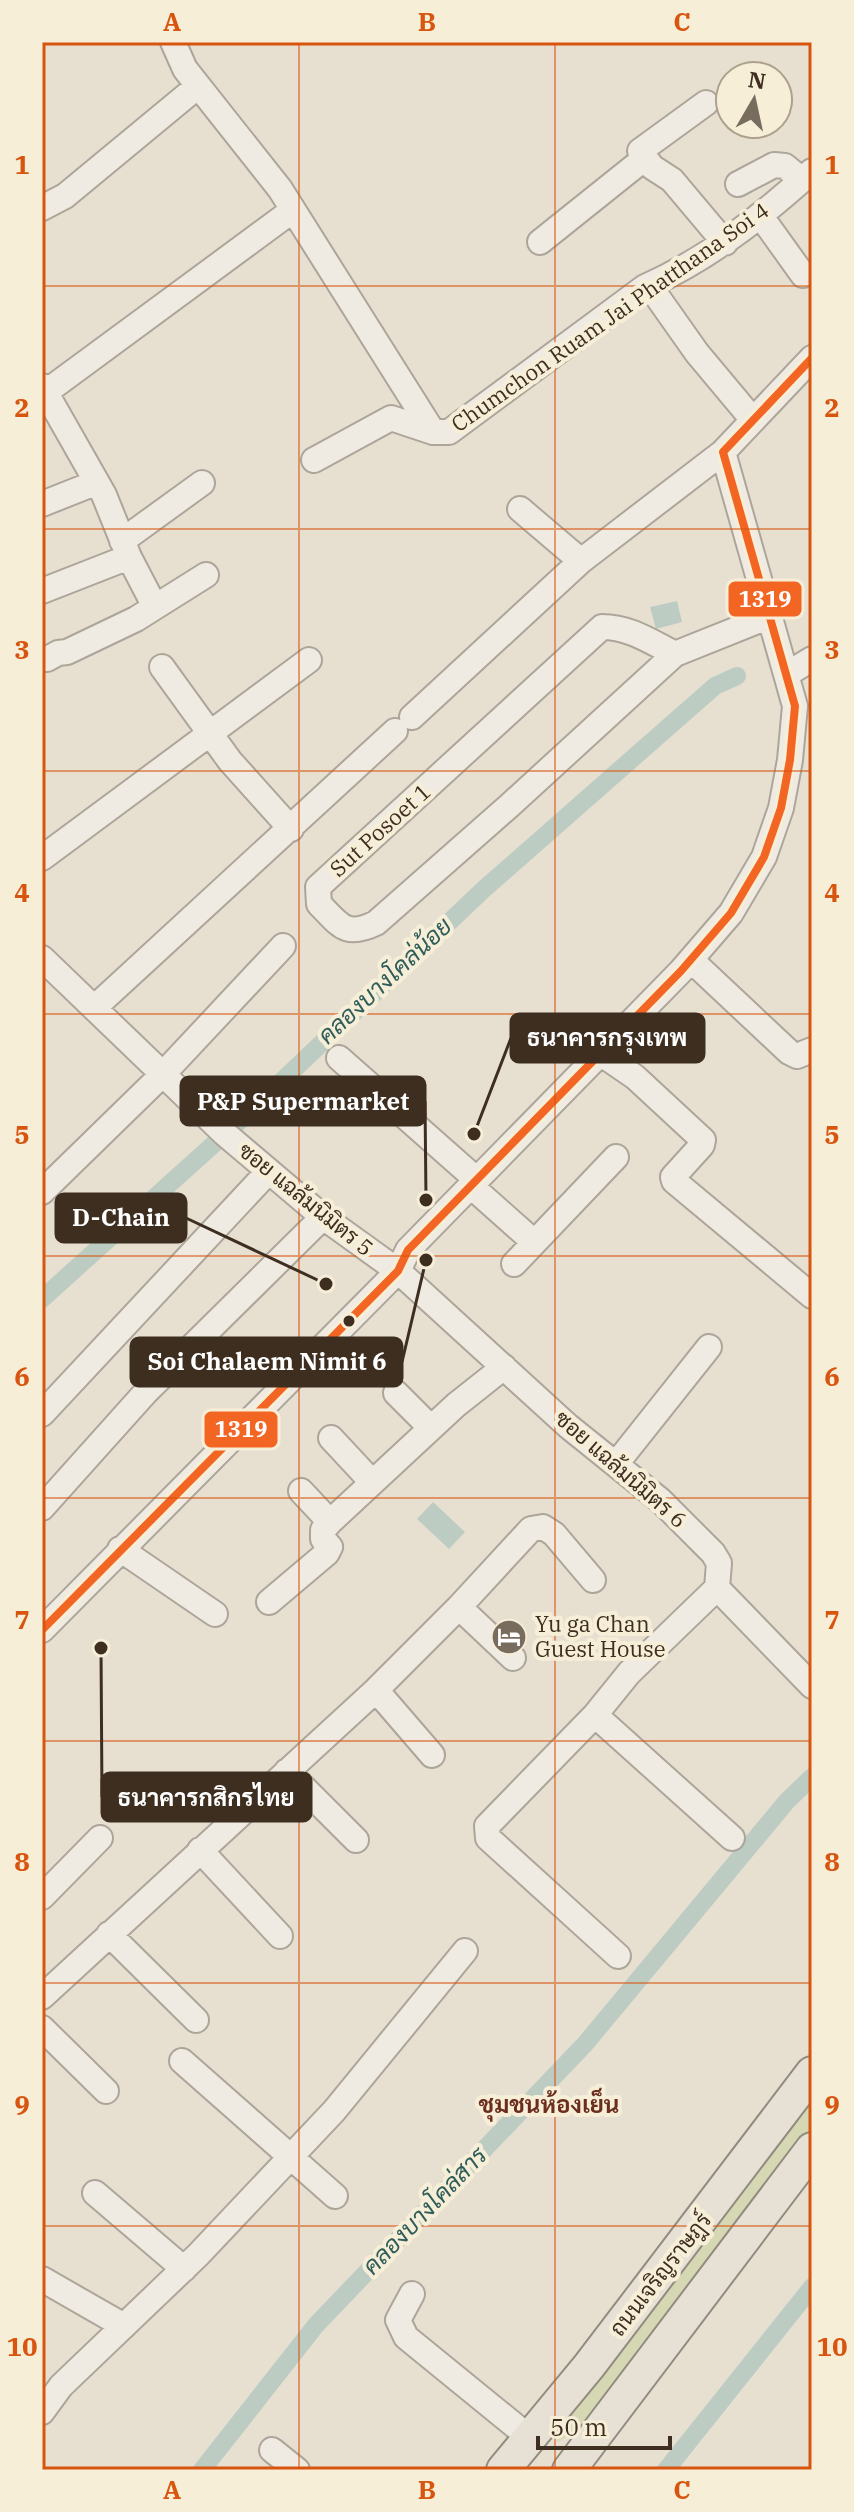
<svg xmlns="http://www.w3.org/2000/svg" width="854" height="2512" font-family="'IBM Plex Serif',Sarabun,serif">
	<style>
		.green { fill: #d6d7b3 }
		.water { fill: #bcccc2 }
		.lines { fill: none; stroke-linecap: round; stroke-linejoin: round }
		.canal { stroke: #bcccc2; stroke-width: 18 }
		.minor-casing { stroke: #ada599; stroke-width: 28 }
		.major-casing { stroke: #928b80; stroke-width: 36 }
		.minor { stroke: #efebe3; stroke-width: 24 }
		.major { stroke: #e6e1d4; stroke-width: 32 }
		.bus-1-casing { stroke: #f7eed8; stroke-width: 14 }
		.bus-1 { stroke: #f26522; stroke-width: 8 }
		.grid { fill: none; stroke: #d7550e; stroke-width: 2; stroke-opacity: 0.55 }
		.bus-dot { fill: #3d2e20; stroke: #f7eed8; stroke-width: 3 }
		.labels { text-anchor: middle; stroke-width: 8; stroke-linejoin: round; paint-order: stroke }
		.street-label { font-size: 22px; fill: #3d2e20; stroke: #f7eed8 }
		.poi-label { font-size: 22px; fill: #3d2e20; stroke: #f7eed8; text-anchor: start }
		.water-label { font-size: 24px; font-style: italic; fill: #2f5d5a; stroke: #f7eed8 }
		.neighbourhood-label { font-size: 24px; font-weight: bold; fill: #6b2e1e; stroke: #f7eed8 }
		.leader { fill: none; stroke: #3d2e20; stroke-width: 3 }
		.callout-dot { fill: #3d2e20; stroke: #f7eed8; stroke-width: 3 }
		.callout { fill: #3d2e20; stroke: #3d2e20; stroke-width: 3 }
		.callout-label { font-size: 24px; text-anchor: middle; font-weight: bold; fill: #fff }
		.line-badge { stroke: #f7eed8; stroke-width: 3 }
		.badge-label { font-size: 22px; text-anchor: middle; font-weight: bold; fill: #fff }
		.neatline { fill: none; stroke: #d7550e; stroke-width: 3 }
		.grid-label { font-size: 26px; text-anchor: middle; font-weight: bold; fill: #d7550e }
	</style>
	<rect width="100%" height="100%" fill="#e7e0d1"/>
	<path class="green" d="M812 2097V2132L595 2415 580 2430 557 2442 561 2419Z"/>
	<path class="water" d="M677 601 682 622 656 629 650 607Z
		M433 1502 465 1532 449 1549 417 1519Z"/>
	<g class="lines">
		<path class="canal" d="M42 1299 246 1115 484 889 715 686 737 676
			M202 2470 316 2325 585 2044 787 1801 812 1777
			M666 2470 812 2287"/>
		<defs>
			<path id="minor" d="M173 42 185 69 280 189 433 432
				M706 103 640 151 652 167 672 180 725 243
				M738 184 774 165 785 166 802 180
				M42 208 65 196 198 86
				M760 215 803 275
				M540 242 645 158
				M649 285 697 353 753 420
				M42 386 104 495 129 557 155 607 136 619 67 652 58 653 47 659
				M46 392 293 210
				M314 460 391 418 433 432H449L645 287C708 259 761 217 812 171
				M42 504 95 483
				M520 509 581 561
				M122 541 202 483
				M42 591 129 557
				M155 607 206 575
				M675 654C651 642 630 627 602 627L318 887 319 904C340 925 345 938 376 923L509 806 675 654 770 616
				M162 667 230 761 291 829
				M787 674 812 659
				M412 717 581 561 723 452
				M42 858 309 660
				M42 958 224 1133 323 1217 398 1271 568 1426 660 1500 713 1553 719 1563 717 1588 812 1686
				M691 960 789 1052 797 1056 812 1050
				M94 1008 395 731
				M600 1053 635 1077 703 1140 702 1145 673 1177 674 1181 812 1296
				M339 1058 477 1180
				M471 1186 534 1242
				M42 1192 163 1074 283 946
				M514 1264 616 1157
				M396 1393 431 1428
				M42 1414 268 1172
				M331 1438 372 1482
				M616 1464 709 1347
				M301 1491 330 1522
				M42 1508 146 1392 323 1217
				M120 1549 215 1614
				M269 1602 327 1553 330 1547 323 1539V1530L330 1522 456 1405 504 1367
				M459 1607 531 1529 543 1527 554 1534 593 1580
				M42 1630 398 1271 408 1250 681 971 731 913 764 857 781 808 790 760 795 706 723 452 812 358
				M376 1690 432 1755
				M595 1715 732 1838
				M287 1771 356 1840
				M200 1850 280 1936
				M42 1897 100 1838
				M109 1934 196 2020
				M618 1956 488 1838 487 1826 595 1715 629 1673 717 1588
				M42 1997 376 1690 459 1607 513 1658
				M42 2028 106 2091
				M182 2061 335 2196
				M95 2193 184 2269
				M42 2279 124 2326
				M412 2294 398 2320 406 2337 530 2438
				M42 2412 61 2386 198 2255 334 2111 465 1951
				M272 2450 297 2470"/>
			<path id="major" d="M503 2470 589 2366 812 2073
				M569 2470 812 2149"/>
		</defs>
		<use href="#minor" class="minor-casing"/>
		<use href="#major" class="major-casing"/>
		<use href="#minor" class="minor"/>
		<use href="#major" class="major"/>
		<defs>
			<path id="bus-1" d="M42 1630 398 1271 408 1250 681 971 731 913 764 857 781 808 790 760 795 706 723 452 812 358"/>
		</defs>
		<use href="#bus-1" class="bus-1-casing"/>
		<use href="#bus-1" class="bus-1"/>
	</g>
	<path class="grid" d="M299 42V2470M555 42V2470M42 286H812M42 529H812M42 771H812M42 1014H812M42 1256H812M42 1498H812M42 1741H812M42 1983H812M42 2226H812"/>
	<defs>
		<symbol id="hotel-disc" viewBox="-11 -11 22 22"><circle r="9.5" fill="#786c5e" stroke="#f7eed8"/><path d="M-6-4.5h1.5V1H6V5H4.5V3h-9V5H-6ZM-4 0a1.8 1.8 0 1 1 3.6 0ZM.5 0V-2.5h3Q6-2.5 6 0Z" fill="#fff"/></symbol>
	</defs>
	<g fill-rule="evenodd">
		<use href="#hotel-disc" x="489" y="1617" width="40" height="40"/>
	</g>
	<circle class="bus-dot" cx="349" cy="1321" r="7"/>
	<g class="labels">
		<g class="street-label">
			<text transform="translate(610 317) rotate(-35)" y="8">Chumchon Ruam Jai Phatthana Soi 4</text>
			<text transform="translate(380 830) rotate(-42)" y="8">Sut Posoet 1</text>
			<text transform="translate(306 1199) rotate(39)" y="8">ซอย แฉล้มนิมิตร 5</text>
			<text transform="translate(621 1469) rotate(41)" y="8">ซอย แฉล้มนิมิตร 6</text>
			<text transform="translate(660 2274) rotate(-52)" y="8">ถนนเจริญราษฎร์</text>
		</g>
		<g class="poi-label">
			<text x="535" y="1632">Yu ga Chan<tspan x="535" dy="25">Guest House</tspan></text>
		</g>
		<g class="water-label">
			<text transform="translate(385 981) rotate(-43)" y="8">คลองบางโคล่น้อย</text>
			<text transform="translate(425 2211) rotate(-46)" y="8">คลองบางโคล่สาร</text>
		</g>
		<g class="neighbourhood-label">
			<text x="549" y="2113">ชุมชนห้องเย็น</text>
		</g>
	</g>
	<path class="leader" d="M474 1134L511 1038M426 1200L425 1101M326 1284L186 1218M426 1260L402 1362M101 1648L102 1797"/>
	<g class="callout-dot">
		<circle cx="474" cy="1134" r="8"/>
		<circle cx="426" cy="1200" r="8"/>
		<circle cx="326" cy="1284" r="8"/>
		<circle cx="426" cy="1260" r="8"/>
		<circle cx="101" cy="1648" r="8"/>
	</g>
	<g class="callout">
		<rect x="511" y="1014" width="193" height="48" rx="8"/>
		<rect x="181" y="1077" width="244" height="48" rx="8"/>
		<rect x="56" y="1194" width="130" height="48" rx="8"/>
		<rect x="131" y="1338" width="271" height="48" rx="8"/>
		<rect x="102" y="1773" width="209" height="48" rx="8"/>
	</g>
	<g class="callout-label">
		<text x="607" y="1046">ธนาคารกรุงเทพ</text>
		<text x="303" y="1110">P&amp;P Supermarket</text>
		<text x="121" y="1226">D-Chain</text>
		<text x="267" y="1370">Soi Chalaem Nimit 6</text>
		<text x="206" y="1806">ธนาคารกสิกรไทย</text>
	</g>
	<g class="line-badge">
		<rect x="727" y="580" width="76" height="38" rx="8" fill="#f26522"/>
		<rect x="203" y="1410" width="76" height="39" rx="8" fill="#f26522"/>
	</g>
	<g class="badge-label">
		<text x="765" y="607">1319</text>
		<text x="241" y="1437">1319</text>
	</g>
	<rect width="854" height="2512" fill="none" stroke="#f7eed8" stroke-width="88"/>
	<g transform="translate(754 100) rotate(9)"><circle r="38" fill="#f7eed8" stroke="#ada18e" stroke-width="2"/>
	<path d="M0-6L14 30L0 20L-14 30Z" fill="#786c5e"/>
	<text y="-12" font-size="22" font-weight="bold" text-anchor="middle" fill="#3d2e20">N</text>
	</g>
	<path d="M538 2436v12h132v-12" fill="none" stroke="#3d2e20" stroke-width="4"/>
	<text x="550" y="2436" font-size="24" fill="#3d2e20" stroke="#f7eed8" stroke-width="6" paint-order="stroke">50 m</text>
	<rect x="44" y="44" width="766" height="2424" class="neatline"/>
	<g class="grid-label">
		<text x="172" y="31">A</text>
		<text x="427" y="31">B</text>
		<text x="682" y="31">C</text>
		<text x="22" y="174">1</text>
		<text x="832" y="174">1</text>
		<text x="22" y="417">2</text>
		<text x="832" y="417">2</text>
		<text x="22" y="659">3</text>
		<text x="832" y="659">3</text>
		<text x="22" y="902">4</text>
		<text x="832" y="902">4</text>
		<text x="22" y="1144">5</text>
		<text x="832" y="1144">5</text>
		<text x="22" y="1386">6</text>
		<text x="832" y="1386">6</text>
		<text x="22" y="1629">7</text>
		<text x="832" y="1629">7</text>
		<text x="22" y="1871">8</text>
		<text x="832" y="1871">8</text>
		<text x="22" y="2114">9</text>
		<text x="832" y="2114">9</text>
		<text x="22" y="2356">10</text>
		<text x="832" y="2356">10</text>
		<text x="172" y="2499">A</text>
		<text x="427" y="2499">B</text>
		<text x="682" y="2499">C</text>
	</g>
</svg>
